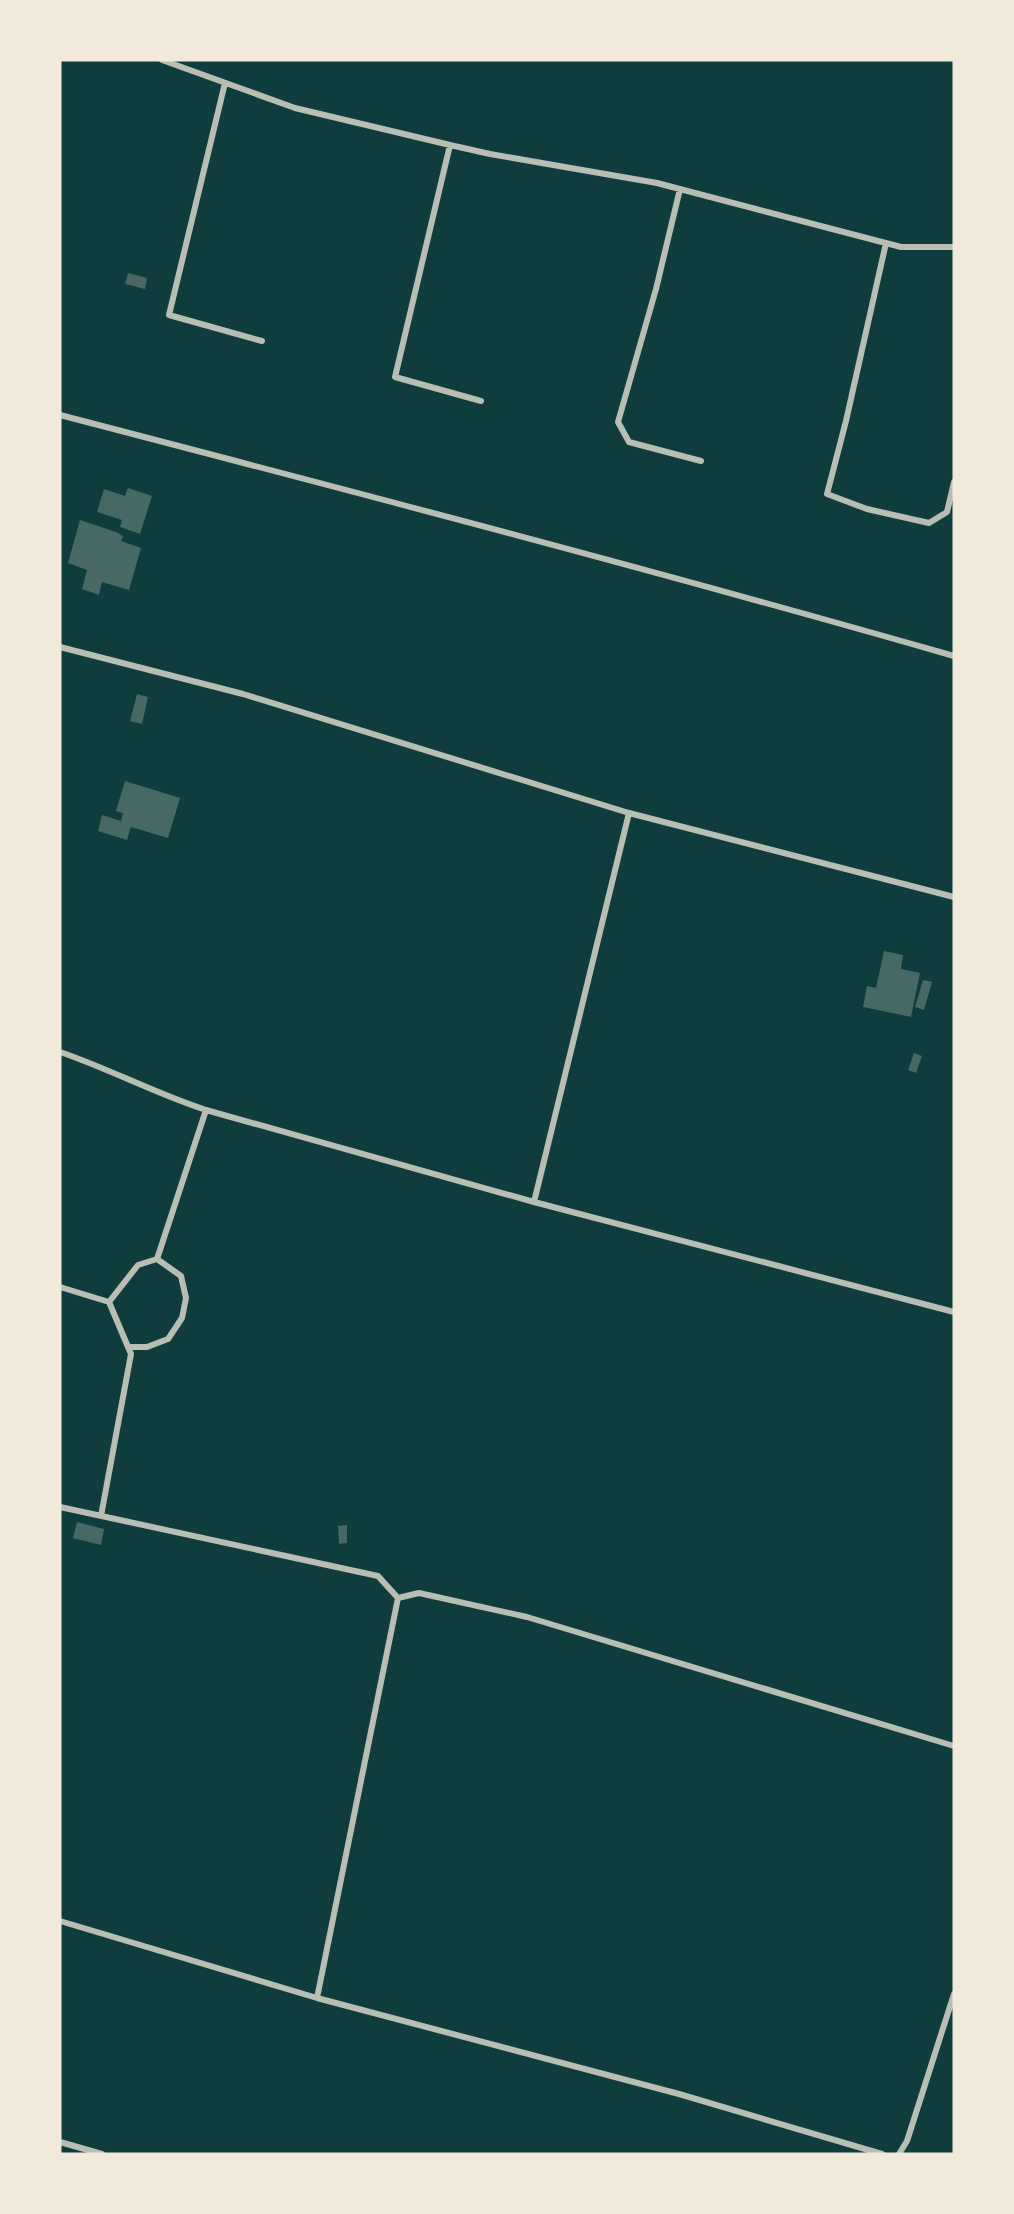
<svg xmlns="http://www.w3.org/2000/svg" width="1014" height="2214" font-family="Figtree,sans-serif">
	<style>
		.building { fill: #486865 }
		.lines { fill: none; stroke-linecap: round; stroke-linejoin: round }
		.minor { stroke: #b8beb3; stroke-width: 6 }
	</style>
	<rect width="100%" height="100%" fill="#0f3d3e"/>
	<path class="building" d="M128 273 147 278 145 289 125 284Z
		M128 488 152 496 140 534 120 527 122 520 97 512 104 489 125 496Z
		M80 520 116 532 123 536 121 541 141 548 129 590 102 582 99 595 82 589 87 570 68 563Z
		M137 694 148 697 142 724 130 721Z
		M125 781 180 798 168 838 131 827 127 840 98 831 102 815 121 821 123 813 116 811Z
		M884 951 903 955 901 969 920 973 911 1017 863 1007 867 986 876 988Z
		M923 980 932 982 924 1010 915 1007Z
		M914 1053 922 1056 916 1073 908 1070Z
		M77 1522 104 1529 101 1545 73 1538Z
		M347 1525V1543L339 1544 338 1526Z"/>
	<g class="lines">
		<path class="minor" d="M162 60 295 108 450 145 490 154 657 183 901 247H954
			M225 83 169 315 262 341
			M450 145 395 377 481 401
			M680 189 656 289 618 422 629 442 701 461
			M886 243 846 421 827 494 867 509 929 523 947 512 954 482
			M60 415C359 493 657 571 954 656
			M60 647 243 694 629 813 534 1202 206 1110
			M629 813 954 897
			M60 1052C110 1069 156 1094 206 1110L157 1259
			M534 1202 954 1312
			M60 1287 109 1302 131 1354 101 1516
			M109 1302 138 1265 157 1259 181 1276 186 1298 182 1318 168 1339 147 1347H128
			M60 1507 378 1576 398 1598
			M60 1921 317 1998 679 2094 882 2154
			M317 1998 398 1598 419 1593 527 1617 954 1746
			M60 2142 102 2154
			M899 2154 907 2141 954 1994"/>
	</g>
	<rect width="1014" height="2214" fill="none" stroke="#f1e9da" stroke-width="123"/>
</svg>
